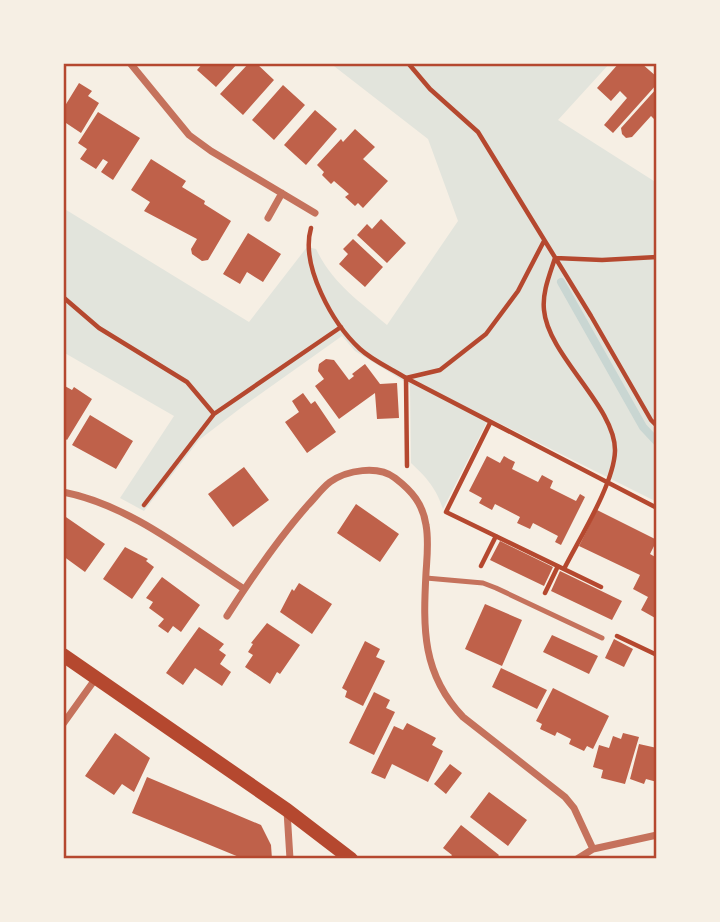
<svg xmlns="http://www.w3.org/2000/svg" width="720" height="922" font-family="Overpass,sans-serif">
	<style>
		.green { fill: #e2e4dc }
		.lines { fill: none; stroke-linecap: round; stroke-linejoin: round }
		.stream { stroke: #c9d6d2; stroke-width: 8 }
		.building { fill: #bf614a }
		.path { stroke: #b5482f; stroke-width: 4.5 }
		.service { stroke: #c5725c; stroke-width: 5 }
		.minor { stroke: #c5725c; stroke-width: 7 }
		.secondary { stroke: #b5482f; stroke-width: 14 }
		.neatline { fill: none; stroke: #b5482f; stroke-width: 2.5 }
	</style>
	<rect width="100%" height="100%" fill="#f6efe4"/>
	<path class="green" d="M330 63H610L558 120 657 183V502L489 418 443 509C436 488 427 478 411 463L410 385 355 351 342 336 242 407 199 440 144 511 120 498 174 416 63 352V208L249 322 307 247 316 249C333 284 358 300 387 325L458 221 428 139Z"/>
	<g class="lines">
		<path class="stream" d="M561 282 643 427 657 442"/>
	</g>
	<path class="building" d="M203 63H238L216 87 197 70Z
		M249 63H256L274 80 243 115 220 94Z
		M619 63H641L657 77V84L613 133 604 125 627 98 620 91 611 101 597 88Z
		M79 83 92 91 88 96 99 103 81 133 63 121V109Z
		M283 85 305 105 274 140 252 120Z
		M657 88V122L651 116 632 137 626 138 622 134 621 128Z
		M315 110 337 129 306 165 284 145Z
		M98 112 140 138 113 180 101 172 108 162 103 159 96 169 80 159 87 149 78 143Z
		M355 129 375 147 363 159 388 181 363 208 358 203 355 206 345 197 349 194 334 181 331 184 322 175 324 172 317 165 341 139 343 142Z
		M151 159 186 181 182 187 205 201 204 204 231 221 208 260 202 261 192 254 191 249 197 239 144 211 150 202 131 190Z
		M381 219 406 243 387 263 357 235 367 224 372 229Z
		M248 233 281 254 263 282 247 272 240 284 223 274Z
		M353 239 383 267 365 287 339 264 348 254 343 249Z
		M326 359 334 360 349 380 354 376 352 374 365 364 380 384 397 383 399 418 377 419 375 393 339 419 315 386 324 379 318 371 319 364Z
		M63 385 72 390 74 387 92 399 67 440 63 437Z
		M303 393 311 404 315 401 336 432 307 453 285 422 299 412 292 401Z
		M90 415 133 441 116 469 72 445Z
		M487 456 500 463 504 456 509 459 515 462 512 469 538 482 542 475 553 481 550 488 576 501 580 494 585 497 561 545 555 542 558 536 533 523 530 529 517 523 520 517 495 504 492 510 479 503 482 498 469 491Z
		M244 467 269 500 233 527 208 494Z
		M356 504 399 534 380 562 337 533Z
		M597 510 657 540 650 554 657 558V619L641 610 648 597 633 589 640 575 579 546Z
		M63 515 105 544 85 572 63 556Z
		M500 541 553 567 544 586 490 560Z
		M125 547 148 559 146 561 154 567 132 599 103 579Z
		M560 571 622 601 612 620 551 591Z
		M162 577 200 605 181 632 173 626 168 633 158 626 164 619 149 608 153 602 146 598Z
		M299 583 332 604 312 634 280 612 292 589 294 591Z
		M485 604 522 620 502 666 465 649Z
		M267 623 300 645 280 674 277 672 270 684 245 667 253 655 248 652 253 644 251 643Z
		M199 627 224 644 219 650 226 655 220 664 231 672 222 686 195 668 183 685 166 673Z
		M552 635 598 656 589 674 543 652Z
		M614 639 633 649 624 667 605 658Z
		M365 641 380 649 376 657 385 661 363 706 345 697 347 691 342 688Z
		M501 668 547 690 537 709 492 687Z
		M553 688 609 716 593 749 587 746 584 751 569 744 571 739 557 732 555 736 540 729 542 724 536 721Z
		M374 692 390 700 386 708 395 712 374 755 349 743Z
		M407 723 436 738 432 745 443 751 428 782 392 764 385 779 371 773 394 726 403 730Z
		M115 733 150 758 134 792 122 784 114 795 85 776Z
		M623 733 639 737 625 784 601 778 603 770 593 767 599 745 609 748 613 736 621 739Z
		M639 744 657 748V782L646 779 644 784 630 779Z
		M450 764 462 773 446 794 434 784Z
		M147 777 261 825 271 845 272 859H240L239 857 132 813Z
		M489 792 527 820 508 846 470 817Z
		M461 825 499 855 496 859H449L452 855 443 848Z"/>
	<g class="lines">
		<path class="path" d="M408 63 430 89 478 132 591 316 651 420 657 426
			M311 228C300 266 333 324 360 349 373 361 392 369 406 378L407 466
			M63 297 99 328 187 382 214 414
			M406 378 657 508
			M406 378 440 370 486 334 518 291 544 241
			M490 423 446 512 601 587
			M144 505 214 414 341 327
			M481 566 496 536
			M564 569C579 539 614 484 615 451 616 407 548 356 544 310 542 292 550 274 555 258L602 260 657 257
			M545 593 558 566
			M617 636 657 655"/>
		<path class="service" d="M426 578 483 583 496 588 602 638"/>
		<path class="minor" d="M130 63 189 135 211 151 315 213
			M268 218 282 193
			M63 492C130 505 188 553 244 589
			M227 616C252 577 277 540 308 505 315 498 322 488 330 482 347 470 378 465 395 478 412 491 423 504 426 525 429 541 427 557 426 573 423 629 422 674 463 717L565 797 574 808 593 849
			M63 724 96 678
			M287 811 290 859
			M577 859 593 849 657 835"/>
		<path class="secondary" d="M63 655 287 810 351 859"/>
	</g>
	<rect width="720" height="922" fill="none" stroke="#f6efe4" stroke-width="130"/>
	<rect x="65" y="65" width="590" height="792" class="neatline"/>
</svg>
